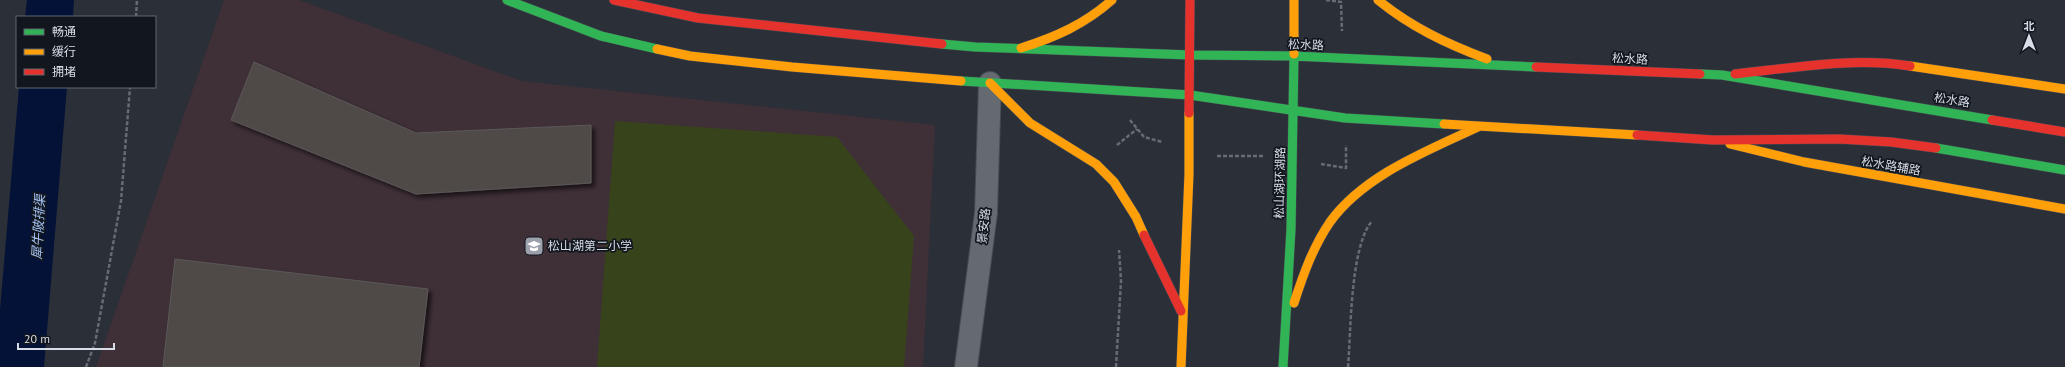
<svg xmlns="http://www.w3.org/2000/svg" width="2065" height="367" font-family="'PT Sans','Noto Sans SC',sans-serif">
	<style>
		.education { fill: #3f2f37 }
		.green { fill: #37441b }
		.water { fill: #041237 }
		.building { fill: #4f4a47; stroke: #5a5859; filter: url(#shadow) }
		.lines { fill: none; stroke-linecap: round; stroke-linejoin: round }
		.street-casing { stroke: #474b54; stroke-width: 24 }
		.fast-casing { stroke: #474b54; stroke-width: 10 }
		.slow-casing { stroke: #474b54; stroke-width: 10 }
		.jam-casing { stroke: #474b54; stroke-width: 10 }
		.path { stroke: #676b72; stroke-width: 2.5; stroke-dasharray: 4 2; stroke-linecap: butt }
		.street { stroke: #656970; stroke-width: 22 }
		.fast { stroke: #30b455; stroke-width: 9 }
		.slow { stroke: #ff9f0a; stroke-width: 9 }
		.jam { stroke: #e5322d; stroke-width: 9 }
		.labels { text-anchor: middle; stroke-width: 3.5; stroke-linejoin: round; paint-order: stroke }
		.street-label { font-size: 12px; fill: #d7dde7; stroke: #12171e }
		.poi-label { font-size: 12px; fill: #d7dde7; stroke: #12171e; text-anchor: start }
		.water-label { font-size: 13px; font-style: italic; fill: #a6c5f9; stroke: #12171e }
	</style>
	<defs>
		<filter id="shadow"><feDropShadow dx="3.5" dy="3.5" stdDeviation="2" flood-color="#0009"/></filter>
	</defs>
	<rect width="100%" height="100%" fill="#2b2f38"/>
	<path class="education" d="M224 0H299L522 81 935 125 923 367H96Z"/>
	<path class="green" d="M615 121 837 137 914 236 904 367H597Z"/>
	<path class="water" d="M27 0H74L73 17H25Z
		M19 87H67L44 367H0V310Z"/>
	<path class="building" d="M254 62 416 133 591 125V183L416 194 231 120Z
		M175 259 428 289 419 367H163Z"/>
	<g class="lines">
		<defs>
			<path id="street" d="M966 367 986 213 990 83"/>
			<path id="fast" d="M507 0 601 36 657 49
				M942 44 975 47 1190 55
				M1190 55 1293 56 1536 67
				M1700 74 1722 75 1992 120
				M961 81 1190 95
				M1190 95 1345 118 1444 124
				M1936 148 2065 170
				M1283 367 1291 229 1294 54"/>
			<path id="slow" d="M1378 0C1411 27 1447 44 1487 59
				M1021 48C1056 37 1085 24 1112 0
				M657 49 690 56 792 67 961 81
				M1294 54V0
				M1910 66 2065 89
				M990 83 1030 123 1096 164 1114 182 1136 217 1144 235
				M1444 124 1637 135
				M1730 144 1804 162 2065 209
				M1294 303C1303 275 1313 247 1330 222 1364 175 1427 151 1478 127
				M1181 367 1189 174V113"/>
			<path id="jam" d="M614 0 698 18 942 44
				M1536 67 1700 74
				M1735 74C1793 68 1852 57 1910 66
				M1189 113 1190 0
				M1992 120 2065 132
				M1637 135 1713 140 1839 139 1891 142 1936 148
				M1144 235 1181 311"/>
		</defs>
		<use href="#street" class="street-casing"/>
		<use href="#fast" class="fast-casing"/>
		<use href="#slow" class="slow-casing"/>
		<use href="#jam" class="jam-casing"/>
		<path class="path" d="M1326 0 1341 2 1342 31
			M136 17 137 0
			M1130 120 1144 137 1162 142
			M1117 145 1137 129
			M1217 156H1264
			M1321 164 1346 168V145
			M86 367 95 343 121 201 130 87
			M1116 367 1121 281 1119 250
			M1348 367C1351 332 1350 247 1372 221"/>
		<use href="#street" class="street"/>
		<use href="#fast" class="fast"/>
		<use href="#slow" class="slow"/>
		<use href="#jam" class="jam"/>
	</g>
	<defs>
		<symbol id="school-square" viewBox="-11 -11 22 22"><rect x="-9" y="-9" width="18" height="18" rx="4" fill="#9ba0aa" stroke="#12171e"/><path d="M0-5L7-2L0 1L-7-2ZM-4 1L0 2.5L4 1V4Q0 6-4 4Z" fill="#fff"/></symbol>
	</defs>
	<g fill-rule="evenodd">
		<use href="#school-square" x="523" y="235" width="22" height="22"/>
	</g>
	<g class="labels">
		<g class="street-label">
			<text transform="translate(1306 45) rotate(2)" y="4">松水路</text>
			<text transform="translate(1630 59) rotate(3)" y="4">松水路</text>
			<text transform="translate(1952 100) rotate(9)" y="4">松水路</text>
			<text transform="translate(1891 166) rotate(10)" y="4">松水路辅路</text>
			<text transform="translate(1280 183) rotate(-89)" y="4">松山湖环湖路</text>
			<text transform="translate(984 226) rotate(-84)" y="4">景安路</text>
		</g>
		<g class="poi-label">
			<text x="548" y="250">松山湖第二小学</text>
		</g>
		<g class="water-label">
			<text transform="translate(38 227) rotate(-87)" y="5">犀牛陂排渠</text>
		</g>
	</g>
	<rect x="16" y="16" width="140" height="72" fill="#12171e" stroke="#61666e"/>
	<rect x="24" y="29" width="20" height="6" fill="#30b455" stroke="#61666e"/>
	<text x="52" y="36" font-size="12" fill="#d7dde7">畅通</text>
	<rect x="24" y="49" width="20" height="6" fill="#ff9f0a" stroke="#61666e"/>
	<text x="52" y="56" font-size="12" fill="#d7dde7">缓行</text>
	<rect x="24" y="69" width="20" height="6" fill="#e5322d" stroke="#61666e"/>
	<text x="52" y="76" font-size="12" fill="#d7dde7">拥堵</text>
	<g transform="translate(2029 36)" stroke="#12171e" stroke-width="3" paint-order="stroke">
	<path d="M0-3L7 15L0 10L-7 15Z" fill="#d7dde7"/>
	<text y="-6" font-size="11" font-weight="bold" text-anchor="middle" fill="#d7dde7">北</text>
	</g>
	<path d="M18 343v6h96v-6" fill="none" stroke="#d7dde7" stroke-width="2"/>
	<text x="24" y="343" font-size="12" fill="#d7dde7" stroke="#12171e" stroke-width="3" paint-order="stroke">20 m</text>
</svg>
